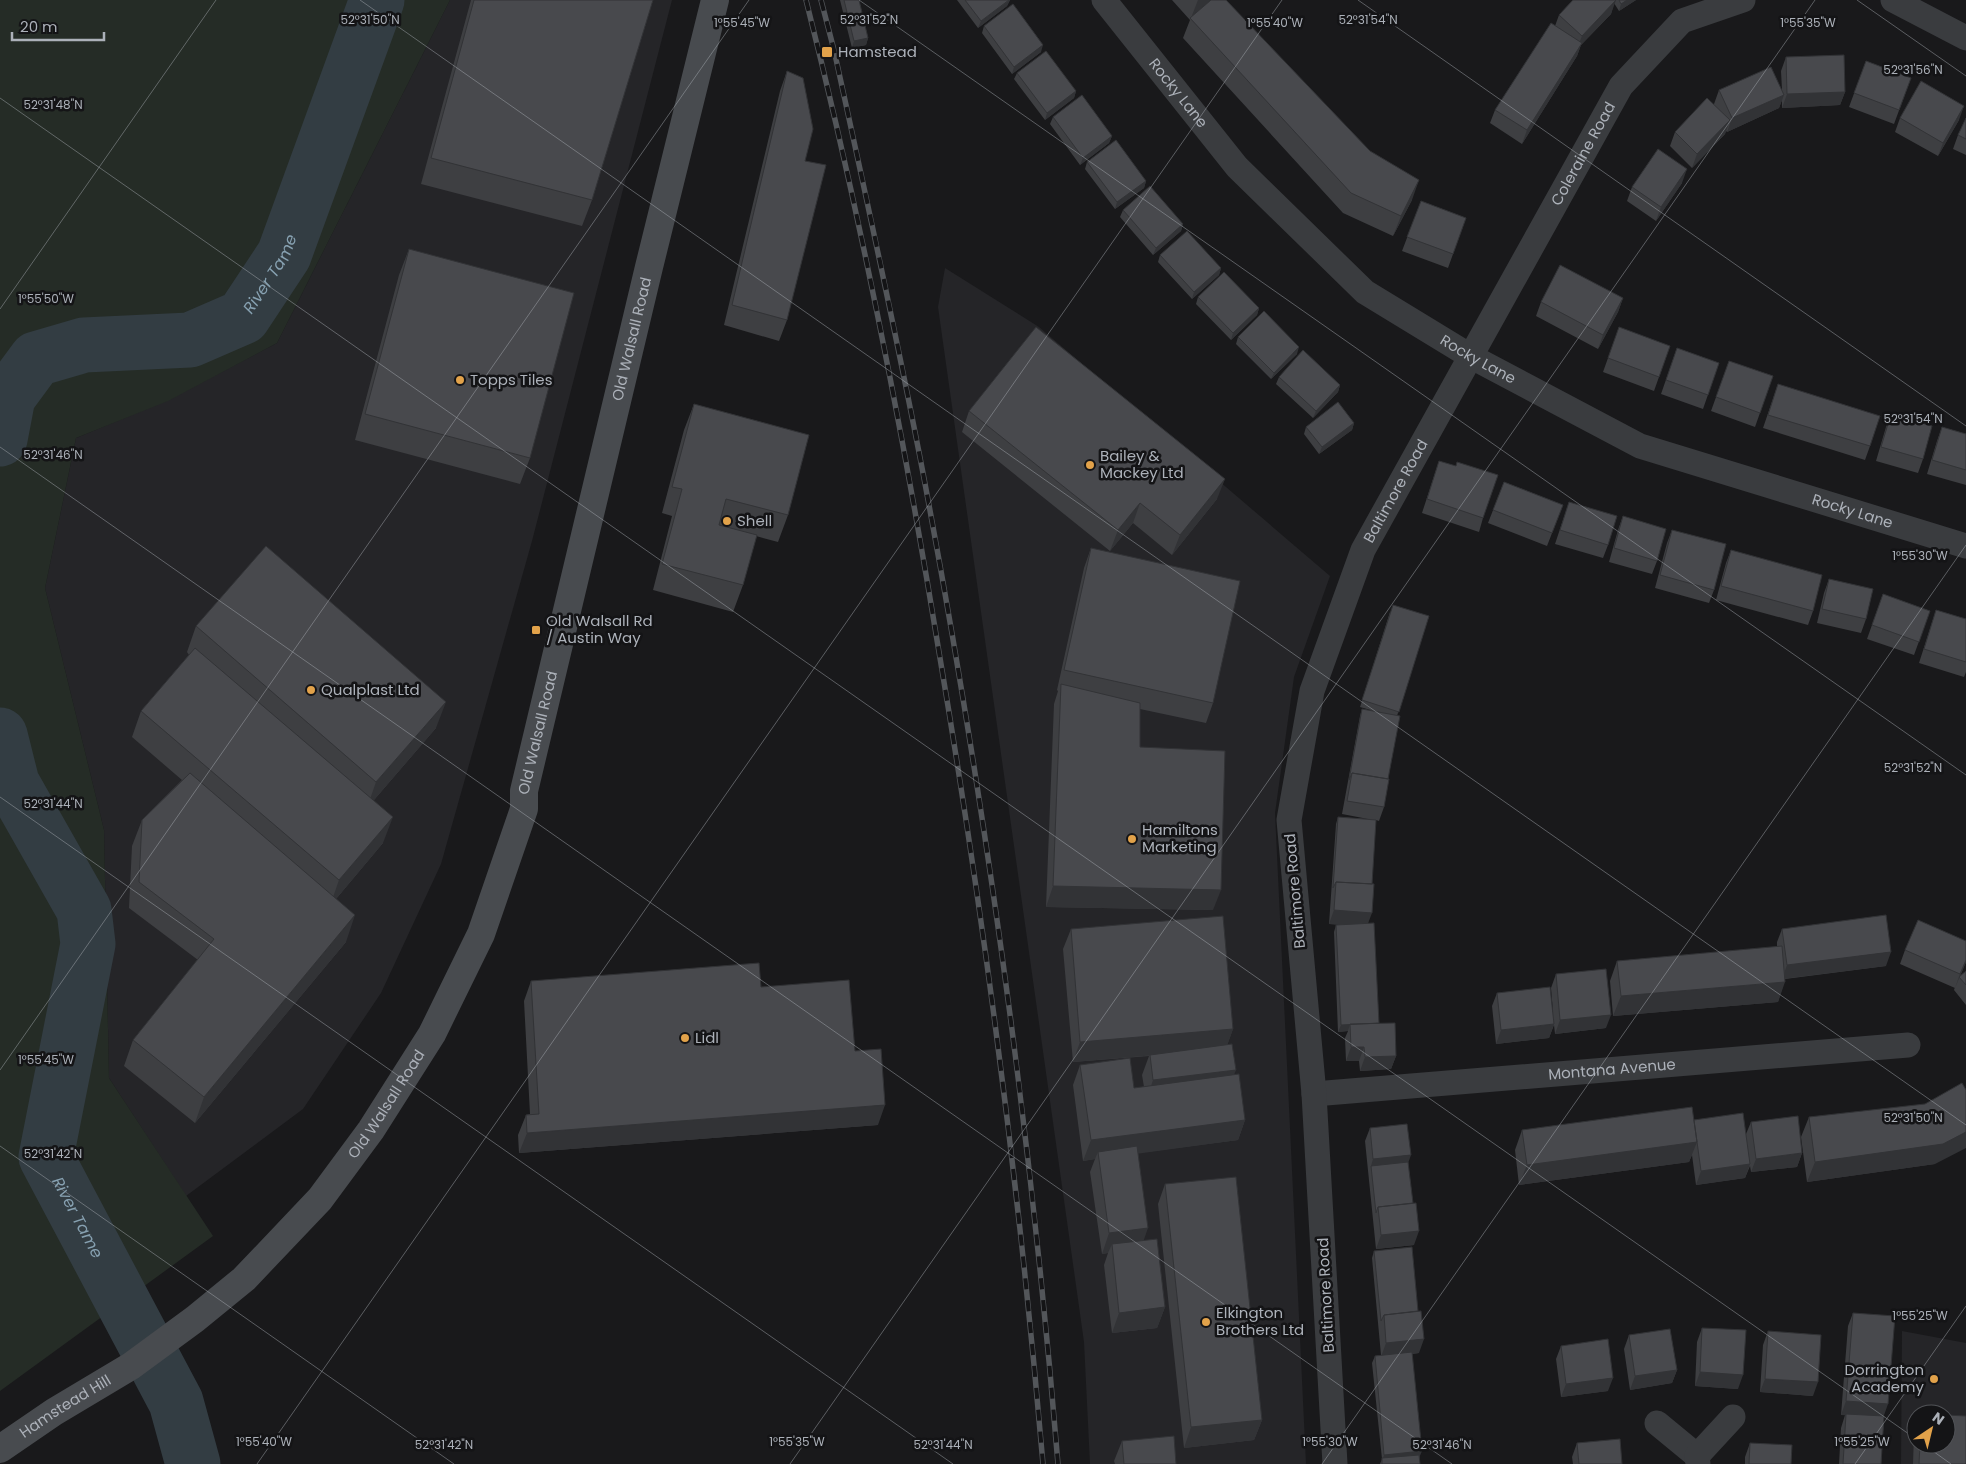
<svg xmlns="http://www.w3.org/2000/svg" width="1966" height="1464" font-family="Poppins,sans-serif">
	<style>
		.built { fill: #252528; fill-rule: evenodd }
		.green { fill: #252c26 }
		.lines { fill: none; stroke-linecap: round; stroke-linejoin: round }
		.river { stroke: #333d43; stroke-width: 55 }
		.minor { stroke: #3a3c3f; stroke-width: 25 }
		.secondary { stroke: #484b4f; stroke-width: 28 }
		.rail-casing { stroke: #53565a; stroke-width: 5.5 }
		.rail { stroke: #141416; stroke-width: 4; stroke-dasharray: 11; stroke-linecap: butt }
		.wall { fill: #3e3f42 }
		.shaded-wall { fill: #323336 }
		.building { fill: #48494d; stroke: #323336 }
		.ticks { fill: none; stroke: #acb1b9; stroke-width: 1; stroke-opacity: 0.45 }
		.poi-dot { fill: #e2a24a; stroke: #141416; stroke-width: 2 }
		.labels { text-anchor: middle; stroke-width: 5; stroke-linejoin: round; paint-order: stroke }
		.poi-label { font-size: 15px; fill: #acb1b9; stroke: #141416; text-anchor: start }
		.street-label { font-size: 15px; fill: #acb1b9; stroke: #141416 }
		.water-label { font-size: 16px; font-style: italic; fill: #87a1b1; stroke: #141416 }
		.ticks-label { font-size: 12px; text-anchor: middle; fill: #acb1b9; stroke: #141416; stroke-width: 5; stroke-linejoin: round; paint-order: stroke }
	</style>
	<rect width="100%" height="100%" fill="#19191b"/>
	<path class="built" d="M450 0H672L532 541 441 864 381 993 303 1109 186 1196 109 1078 104 830 45 588 76 438 168 400 277 343Z
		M945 268 1039 327 1330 576 1294 677 1275 813 1306 1464H1090L1084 1342 938 307Z
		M1902 1331 1966 1343V1464H1901ZM1916 1414H1946V1444H1916Z"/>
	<path class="green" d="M0 0H450L277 343 168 401 76 438 45 588 104 830 109 1078 213 1236 0 1391Z"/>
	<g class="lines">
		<g class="river">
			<path id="s1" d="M0 439 8 397 36 359 84 345 190 340 243 317 284 255 377 0"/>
			<path id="s2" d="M0 735 12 783 84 910 88 944 46 1157 176 1402 193 1464"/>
		</g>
		<g class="minor">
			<path id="s3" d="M1104 0 1237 167 1365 292 1470 356 1640 446 1966 546"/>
			<path d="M1893 0 1966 38"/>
			<path id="s4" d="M1314 1094 1908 1045"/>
			<path d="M1657 1423 1697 1456"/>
			<path id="s5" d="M1335 1464 1314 1094 1289 820 1312 691 1363 550 1621 86 1682 21 1743 0"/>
			<path d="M1698 1464 1697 1456 1733 1417"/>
		</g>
		<path class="secondary" id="s6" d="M0 1449 54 1412 131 1366 195 1319 244 1279 320 1199 371 1130 432 1034 481 934 524 809V791L649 267 715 0"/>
		<defs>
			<path id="rail" d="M806 0C861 217 904 437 940 658 985 925 1020 1194 1043 1464
				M821 0 834 50C865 191 896 332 923 473 985 801 1031 1132 1058 1464"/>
		</defs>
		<use href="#rail" class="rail-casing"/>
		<use href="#rail" class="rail"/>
	</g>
	<path class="wall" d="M471 0H653L592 200 582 226 421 184Z
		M840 0H859L868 38 866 45 852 48Z
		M957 0H1010L1007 6 978 28Z
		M1172 0H1226L1412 200 1393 236 1343 213 1183 38 1190 20Z
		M1573 0H1636L1619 11 1614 3 1611 14 1581 45 1577 56 1522 144 1490 123 1495 110 1555 26 1559 15Z
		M984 26 1041 52 1012 74 982 33Z
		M1786 57 1845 92 1840 105 1782 108V100L1779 108 1727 132 1726 131 1725 134 1692 168 1670 146 1675 132 1714 104 1719 90H1782L1781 71Z
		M1866 61 1911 78 1894 124 1849 107Z
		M787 71 805 161 787 320 779 341 724 325 780 91Z
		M1017 73 1076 91 1074 98 1045 120 1014 79Z
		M1053 117 1112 136 1109 143 1080 165 1050 124Z
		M1900 118 1959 120 1938 156 1895 132Z
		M1966 118V155L1953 149 1958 135Z
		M1087 162 1146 181 1144 188 1115 209 1085 169Z
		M1682 183 1656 221 1627 201 1632 187Z
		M1421 201 1466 218 1448 268 1402 251Z
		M1123 210 1183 224 1181 231 1153 255 1120 217Z
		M409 249 530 458 520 484 355 440 399 275Z
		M1160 255 1221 268 1219 275 1192 299 1158 262Z
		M1198 297 1259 308 1257 315 1231 340 1196 304Z
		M1623 298 1618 312 1598 349 1536 316 1541 302Z
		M1238 337 1297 354 1271 379 1236 344Z
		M1670 346 1654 391 1603 372 1608 358Z
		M1677 348 1719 363 1703 409 1661 394Z
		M1729 361 1773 376 1755 427 1711 411Z
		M1279 377 1340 385 1338 392 1313 418 1276 384Z
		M1778 384 1870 446 1865 460 1763 428Z
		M694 404 788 515 778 542 756 536 743 585 733 612 653 590 672 516 662 513 684 430Z
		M969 411 1217 499 1172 555 1133 523 1110 551 962 432Z
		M1891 414 1923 459 1918 473 1876 461 1886 427Z
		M1354 423 1352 430 1319 454 1304 434 1306 427Z
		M1942 427 1966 434V485L1927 474 1937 441Z
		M1439 461 1455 466 1483 518 1479 532 1422 513Z
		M1504 482 1563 505 1547 546 1488 523Z
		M1569 502 1608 545 1603 558 1555 544Z
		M1623 516 1657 561 1652 574 1609 562 1618 530Z
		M1672 530 1714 590 1709 603 1655 588 1667 543Z
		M1091 548 1213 703 1206 723 1140 709V747L1213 910 1046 907 1054 704 1058 691 1057 690 1084 568Z
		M1731 550 1813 611 1808 625 1716 600 1726 563Z
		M1829 579 1866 619 1861 633 1817 623 1824 593Z
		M1883 594 1930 611 1914 655 1867 639Z
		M1936 610 1966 619V672L1964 677 1919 663Z
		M1390 612 1429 616 1397 716 1384 807 1379 821 1376 820 1368 924 1378 1024 1396 1056 1391 1069 1360 1071 1359 1061H1346L1345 1038 1348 1031 1338 1032 1334 932 1336 925H1344L1329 924 1336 824 1338 817 1368 819 1342 814 1360 716 1362 709 1374 711 1360 707Z
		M196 626 436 728 374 800 383 843 336 899 346 942 195 1123 124 1066 133 1040 198 960 129 908 132 846 142 820 182 780 132 737 141 711 189 655 187 652Z
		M1071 929 1233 1029 1227 1045 1245 1120 1238 1140 1138 1153 1144 1241 1165 1307 1157 1328 1112 1333 1104 1265 1108 1253 1102 1254 1090 1172 1095 1159 1083 1161 1073 1085 1080 1065 1134 1088 1144 1087 1142 1075 1149 1056 1073 1062 1063 949Z
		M1782 929 1886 966 1785 979 1778 1002 1613 1016 1610 981 1617 961 1777 947V942Z
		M1966 941V962L1960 976 1966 971V1005L1954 990 1956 984 1955 988 1900 964 1905 950Z
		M1556 974 1606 1028 1555 1034 1554 1025 1549 1038 1496 1044 1492 1006 1497 993 1553 1012 1551 988Z
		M531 981 761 987 855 1051 878 1125 519 1153 518 1135 526 1115 530 1114 524 1001Z
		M1809 1117 1935 1164 1807 1182 1801 1137Z
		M1694 1120 1746 1134 1751 1122 1802 1153 1797 1167 1751 1172 1750 1166 1745 1178 1696 1185 1692 1155 1689 1162 1519 1185 1515 1150 1522 1130Z
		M1370 1128 1408 1162 1414 1245 1376 1249 1365 1141Z
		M1165 1184 1262 1420 1254 1440 1184 1448 1158 1204Z
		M1374 1251 1419 1353 1412 1354 1420 1464H1380L1382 1459 1372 1363 1375 1356 1381 1355 1372 1258Z
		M1853 1313 1884 1416 1881 1464H1839L1841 1428 1845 1415H1841L1848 1326Z
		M1702 1328 1738 1389 1695 1386 1697 1342Z
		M1768 1331 1813 1396 1760 1392 1763 1345Z
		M1629 1335 1677 1370 1672 1383 1630 1390 1624 1349Z
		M1561 1346 1608 1391 1561 1397 1556 1359Z
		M1916 1430V1444H1946L1966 1464H1913L1914 1434Z
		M1122 1441 1176 1464H1115L1114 1461Z
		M1577 1443 1622 1464H1573L1572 1457Z
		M1750 1443 1791 1464H1745V1457Z"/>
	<path class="shaded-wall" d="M1010 0 1007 6 978 28 981 21Z
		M1198 0H1213L1191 18Z
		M1616 0 1611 14 1581 45 1577 56 1522 144 1527 130 1577 49 1582 36Z
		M1627 0H1636L1619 11 1621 4Z
		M868 38 866 45 852 48 854 41Z
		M1043 45 1041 52 1012 74 1014 67Z
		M1076 91 1074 98 1045 120 1047 113Z
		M1845 92 1840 105 1782 108 1787 94Z
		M1784 95 1779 108 1727 132 1732 118Z
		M1964 106 1959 120 1938 156 1943 143Z
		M1730 120 1725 134 1692 168 1697 154Z
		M1112 136 1109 143 1080 165 1083 158Z
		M1687 169 1682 183 1656 221 1661 207Z
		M1419 180 1412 200 1393 236 1401 216Z
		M1146 181 1144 188 1115 209 1117 202Z
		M1183 224 1181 231 1153 255 1156 248Z
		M1221 268 1219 275 1192 299 1194 292Z
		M1623 298 1618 312 1598 349 1603 335Z
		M1259 308 1257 315 1231 340 1233 333Z
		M1299 347 1297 354 1271 379 1274 373Z
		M1340 385 1338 392 1313 418 1316 411Z
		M1354 423 1352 430 1319 454 1322 447Z
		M1225 479 1217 499 1172 555 1180 535Z
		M1140 503 1133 523 1110 551 1118 530Z
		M446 702 436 728 367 808 376 782Z
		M393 817 383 843 330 906 339 880Z
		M1053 886 1221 890 1213 910 1046 907Z
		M1334 910 1372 913 1367 926 1329 924Z
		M355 915 346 942 195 1123 204 1097Z
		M1891 952 1886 966 1782 979 1787 965Z
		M1966 960V962L1955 988 1960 974Z
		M1785 982 1778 1002 1613 1016 1621 996Z
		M1611 1015 1606 1028 1555 1034 1560 1020Z
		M1350 1024 1348 1031 1338 1032 1341 1025Z
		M1554 1024 1549 1038 1496 1044 1501 1030Z
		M1233 1029 1226 1049 1073 1062 1080 1042Z
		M1351 1047H1364L1359 1061H1346Z
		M1396 1056 1391 1069 1360 1071 1365 1057Z
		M1236 1070 1228 1090 1146 1101 1153 1080Z
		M885 1105 878 1125 519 1153 527 1133Z
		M1245 1120 1238 1140 1099 1159 1098 1152 1095 1159 1083 1161 1091 1140Z
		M1966 1132V1148L1935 1164 1807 1182 1815 1162Z
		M1697 1142 1689 1162 1519 1185 1527 1165Z
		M1802 1153 1797 1167 1751 1172 1756 1159Z
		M1411 1155 1406 1169 1371 1166 1373 1159Z
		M1750 1164 1745 1178 1696 1185 1701 1171Z
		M1148 1228 1141 1248 1112 1244 1108 1253 1102 1254 1109 1233Z
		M1419 1231 1414 1245 1376 1249 1381 1235Z
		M1165 1307 1157 1328 1112 1333 1119 1313Z
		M1424 1339 1419 1353 1381 1357 1386 1343Z
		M1677 1370 1672 1383 1630 1390 1635 1376Z
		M1700 1372 1743 1375 1738 1389 1695 1386Z
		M1613 1378 1608 1391 1561 1397 1566 1384Z
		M1765 1379 1818 1382 1813 1396 1760 1392Z
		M1846 1401 1888 1404 1883 1418 1841 1415Z
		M1262 1420 1254 1440 1184 1448 1191 1427Z
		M1422 1451 1419 1458 1382 1461 1384 1455Z"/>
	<path class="building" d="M474 0H653L592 200 431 158Z
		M844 0H859L868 38 854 41Z
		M965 0H1009L981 21Z
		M1211 0H1226L1370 151 1419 180 1401 216 1351 193 1190 18Z
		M1573 0H1616L1582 36 1559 15Z
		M1619 0H1627L1621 4Z
		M1013 4 1043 45 1014 67 984 26Z
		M1551 23 1582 43 1527 130 1495 110Z
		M1046 51 1076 91 1047 113 1017 73Z
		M1844 55 1845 92 1787 94 1786 57Z
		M1866 61 1911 78 1899 110 1854 93Z
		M1771 67 1784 95 1732 118 1719 90Z
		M787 71 803 78 813 129 805 161 826 165 787 320 732 305Z
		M1921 81 1964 106 1943 143 1900 118Z
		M1082 95 1112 136 1083 158 1053 117Z
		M1707 98 1730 120 1697 154 1675 132Z
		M1966 118V139L1958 135Z
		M1116 140 1146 181 1117 202 1087 162Z
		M1658 149 1687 169 1661 207 1632 187Z
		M1150 186 1183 224 1156 248 1123 210Z
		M1421 201 1466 218 1453 254 1407 237Z
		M1187 231 1221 268 1194 292 1160 255Z
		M409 249 574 293 530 458 365 414Z
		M1560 265 1623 298 1603 335 1541 302Z
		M1224 272 1259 308 1233 333 1198 297Z
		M1264 311 1299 347 1274 373 1238 337Z
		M1036 327 1225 479 1180 535 1140 503 1118 530 969 411Z
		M1619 327 1670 346 1659 377 1608 358Z
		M1677 348 1719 363 1708 395 1666 380Z
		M1303 350 1340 385 1316 411 1279 377Z
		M1729 361 1773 376 1760 413 1716 397Z
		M1778 384 1880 416 1870 446 1768 415Z
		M1338 402 1354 423 1322 447 1306 427Z
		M694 404 809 435 788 515 726 499 719 525 757 535 743 585 662 564 682 489 672 487Z
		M1891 414 1932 426 1923 459 1881 447Z
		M1942 427 1966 434V470L1932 460Z
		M1439 461 1456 466 1457 462 1498 475 1483 518 1427 499Z
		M1504 482 1563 505 1552 533 1493 510Z
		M1569 502 1617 516 1608 545 1560 530Z
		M1623 516 1666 529 1657 561 1614 548Z
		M1672 530 1726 544 1714 590 1660 575Z
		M266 546 446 702 376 782 196 626Z
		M1091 548 1240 581 1213 703 1064 670Z
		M1731 550 1822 575 1813 611 1721 586Z
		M1829 579 1873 589 1866 619 1822 609Z
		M1883 594 1930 611 1919 642 1872 625Z
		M1393 605 1429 616 1399 712 1362 700Z
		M1936 610 1966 619V662L1924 649Z
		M195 648 393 817 339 880 141 711Z
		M1061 684 1140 703V747L1225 751 1221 890 1053 886Z
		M1362 709 1400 716 1388 779 1352 773 1349 780Z
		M190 773 355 915 204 1097 133 1040 214 939 139 882 142 820Z
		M1352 773 1389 779 1384 807 1347 801Z
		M1338 817 1376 820 1372 884 1336 882 1333 888Z
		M1336 882 1374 884 1372 913 1334 910Z
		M1886 915 1891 952 1787 965 1782 929Z
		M1223 916 1233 1029 1080 1042 1071 929Z
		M1918 920 1966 941V960L1960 974 1905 950Z
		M1374 923 1379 1023 1341 1025 1336 925Z
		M1782 946 1785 982 1621 996 1617 961Z
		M759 963 761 987 849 980 855 1051 881 1049 885 1105 527 1133 526 1115 539 1114 531 981Z
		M1606 969 1611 1015 1560 1020 1556 974Z
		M1966 971V985L1959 977Z
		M1550 987 1554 1024 1501 1030 1497 993Z
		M1395 1023 1396 1056 1365 1057 1364 1047H1351L1350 1024Z
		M1232 1044 1236 1070 1153 1080 1150 1055Z
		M1130 1058 1134 1088 1239 1074 1245 1120 1091 1140 1080 1065Z
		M1962 1083 1966 1090V1132L1943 1144 1815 1162 1809 1117 1925 1104Z
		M1692 1107 1697 1142 1527 1165 1522 1130Z
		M1743 1113 1750 1164 1701 1171 1694 1120Z
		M1798 1116 1802 1153 1756 1159 1751 1122Z
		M1407 1124 1411 1155 1373 1159 1370 1128Z
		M1137 1146 1148 1228 1109 1233 1098 1152Z
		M1408 1162 1413 1203 1378 1207 1376 1213 1371 1166Z
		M1236 1177 1262 1420 1191 1427 1165 1184Z
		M1416 1203 1419 1231 1381 1235 1378 1207Z
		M1157 1239 1165 1307 1119 1313 1112 1244Z
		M1412 1247 1418 1311 1384 1315 1381 1321 1374 1251Z
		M1421 1311 1424 1339 1386 1343 1384 1315Z
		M1853 1313 1895 1316 1888 1404 1846 1401Z
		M1702 1328 1746 1330 1743 1375 1700 1372Z
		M1670 1329 1677 1370 1635 1376 1629 1335Z
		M1768 1331 1821 1335 1818 1382 1765 1379Z
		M1608 1339 1613 1378 1566 1384 1561 1346Z
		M1412 1352 1422 1451 1384 1455 1375 1356Z
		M1846 1414 1884 1416 1881 1464H1843Z
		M1946 1415 1966 1416V1464H1919L1920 1444H1946Z
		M1174 1436 1176 1464H1124L1122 1441Z
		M1620 1439 1622 1464H1579L1577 1443Z
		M1750 1443 1792 1445 1791 1464H1749Z
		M1419 1455 1420 1464H1382V1458Z"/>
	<path class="ticks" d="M360 0 1966 1125M859 0 1966 775M1358 0 1966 426M1857 0 1966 76M0 98 1916 1439M0 309 216 0M0 447 1452 1464M0 797 953 1464M0 1070 749 0M0 1146 454 1464M1923 1444 1951 1464M257 1464 1282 0M790 1464 1815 0M1322 1464 1966 545M1855 1464 1966 1306"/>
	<g class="poi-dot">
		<rect x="821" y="46" width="12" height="12" rx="2.5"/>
		<circle cx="460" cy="380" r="5"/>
		<circle cx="1090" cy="465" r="5"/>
		<circle cx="727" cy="521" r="5"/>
		<rect x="531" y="625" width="10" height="10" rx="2.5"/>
		<circle cx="311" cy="690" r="5"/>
		<circle cx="1132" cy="839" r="5"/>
		<circle cx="685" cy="1038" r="5"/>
		<circle cx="1206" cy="1322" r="5"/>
		<circle cx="1934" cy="1379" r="5"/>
	</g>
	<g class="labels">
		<g class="poi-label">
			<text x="838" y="57">Hamstead</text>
			<text x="470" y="385">Topps Tiles</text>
			<text x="1100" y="461">Bailey &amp;<tspan x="1100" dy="17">Mackey Ltd</tspan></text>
			<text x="737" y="526">Shell</text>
			<text x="546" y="626">Old Walsall Rd<tspan x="546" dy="17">/ Austin Way</tspan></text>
			<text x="321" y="695">Qualplast Ltd</text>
			<text x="1142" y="835">Hamiltons<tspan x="1142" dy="17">Marketing</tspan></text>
			<text x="695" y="1043">Lidl</text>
			<text x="1216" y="1318">Elkington<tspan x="1216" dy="17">Brothers Ltd</tspan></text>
			<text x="1924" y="1375" text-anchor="end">Dorrington<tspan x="1924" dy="17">Academy</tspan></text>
		</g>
		<g class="street-label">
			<text dy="5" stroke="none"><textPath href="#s3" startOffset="119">Rocky Lane</textPath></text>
			<text dy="5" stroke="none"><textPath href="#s5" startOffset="1380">Coleraine Road</textPath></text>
			<text dy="5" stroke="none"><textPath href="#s6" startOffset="1334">Old Walsall Road</textPath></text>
			<text dy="5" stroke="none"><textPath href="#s3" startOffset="524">Rocky Lane</textPath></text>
			<text dy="5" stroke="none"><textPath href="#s5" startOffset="994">Baltimore Road</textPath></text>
			<text dy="5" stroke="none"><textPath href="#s3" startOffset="930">Rocky Lane</textPath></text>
			<text dy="5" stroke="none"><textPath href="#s6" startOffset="929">Old Walsall Road</textPath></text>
			<text transform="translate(1295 891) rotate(-95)" y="5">Baltimore Road</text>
			<text dy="5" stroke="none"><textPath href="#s4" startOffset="299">Montana Avenue</textPath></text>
			<text dy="5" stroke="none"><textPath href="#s6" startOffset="524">Old Walsall Road</textPath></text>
			<text transform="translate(1326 1295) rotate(-93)" y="5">Baltimore Road</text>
			<text dy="5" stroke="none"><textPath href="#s6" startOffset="78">Hamstead Hill</textPath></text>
		</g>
		<g class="water-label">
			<text dy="6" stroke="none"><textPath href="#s1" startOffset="355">River Tame</textPath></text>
			<text dy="6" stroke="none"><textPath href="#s2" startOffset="515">River Tame</textPath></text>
		</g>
	</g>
	<g class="ticks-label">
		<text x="1368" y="24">52°31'54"N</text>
		<text x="370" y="24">52°31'50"N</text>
		<text x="869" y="24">52°31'52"N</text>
		<text x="742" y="27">1°55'45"W</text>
		<text x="1275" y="27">1°55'40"W</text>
		<text x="1808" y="27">1°55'35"W</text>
		<text x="1913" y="74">52°31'56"N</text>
		<text x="53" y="109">52°31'48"N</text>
		<text x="46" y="303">1°55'50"W</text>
		<text x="1913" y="423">52°31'54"N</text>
		<text x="53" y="459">52°31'46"N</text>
		<text x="1920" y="560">1°55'30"W</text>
		<text x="1913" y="772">52°31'52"N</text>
		<text x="53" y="808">52°31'44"N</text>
		<text x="46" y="1064">1°55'45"W</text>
		<text x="1913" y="1122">52°31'50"N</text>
		<text x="53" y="1158">52°31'42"N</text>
		<text x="1920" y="1320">1°55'25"W</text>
		<text x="264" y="1446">1°55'40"W</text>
		<text x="797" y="1446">1°55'35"W</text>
		<text x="1330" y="1446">1°55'30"W</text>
		<text x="1862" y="1446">1°55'25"W</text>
		<text x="444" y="1449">52°31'42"N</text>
		<text x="943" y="1449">52°31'44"N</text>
		<text x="1442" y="1449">52°31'46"N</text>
	</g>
	<g transform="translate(1931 1429) rotate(35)"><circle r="24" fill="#141416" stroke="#515357"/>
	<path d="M0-4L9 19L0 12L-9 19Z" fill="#e2a24a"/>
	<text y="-8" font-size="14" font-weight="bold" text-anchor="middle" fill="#acb1b9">N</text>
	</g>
	<path d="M12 32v8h92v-8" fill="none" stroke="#acb1b9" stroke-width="2.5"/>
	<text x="20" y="32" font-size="15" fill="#acb1b9" stroke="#141416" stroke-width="4" paint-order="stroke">20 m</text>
</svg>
